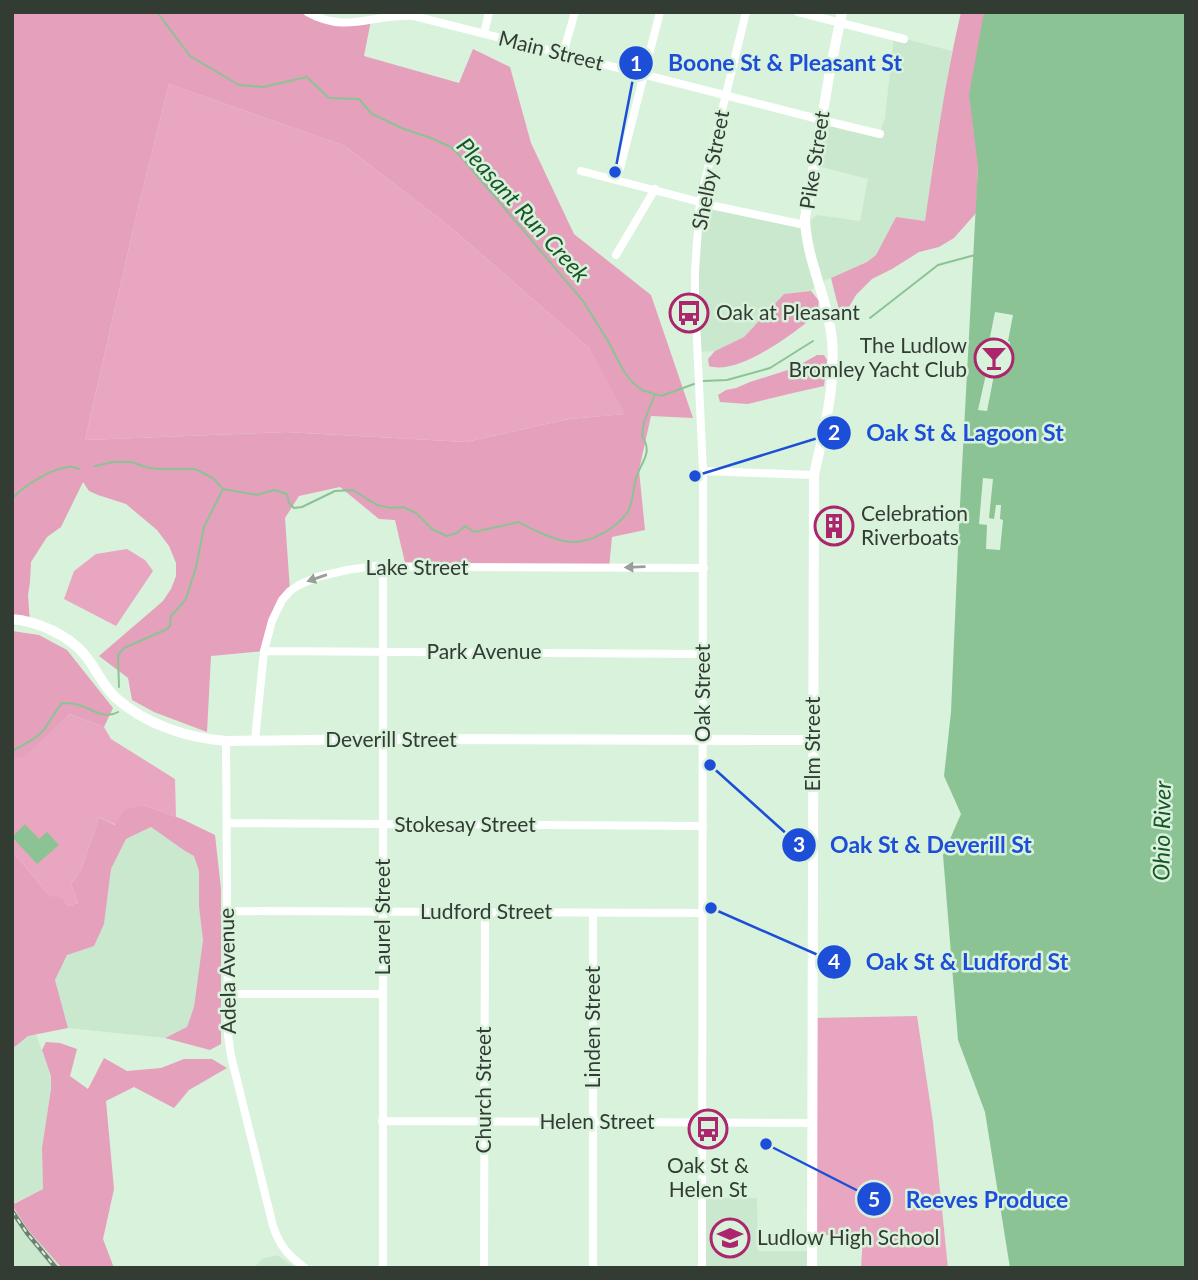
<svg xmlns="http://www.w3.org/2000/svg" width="1198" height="1280" font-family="Lato,sans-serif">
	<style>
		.built { fill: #cae8cd }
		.green { fill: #e9a6c1 }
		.forest { fill: #e5a0bc; fill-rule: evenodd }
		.water { fill: #8cc394 }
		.pier { fill: #d9f2dc }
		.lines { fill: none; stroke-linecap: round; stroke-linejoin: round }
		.stream { stroke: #8cc394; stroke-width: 2 }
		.minor { stroke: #fff; stroke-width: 8 }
		.major { stroke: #fff; stroke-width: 10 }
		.rail-casing { stroke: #6f7f71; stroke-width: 4.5 }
		.rail { stroke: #d9f2dc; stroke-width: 2; stroke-dasharray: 5; stroke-linecap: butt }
		.oneway { fill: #989e99 }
		.labels { text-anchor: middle; stroke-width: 5; stroke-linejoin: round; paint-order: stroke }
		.street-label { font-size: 21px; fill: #323c33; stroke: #d9f2dc }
		.poi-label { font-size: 21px; fill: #323c33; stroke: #d9f2dc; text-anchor: start }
		.water-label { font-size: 23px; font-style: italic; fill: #195528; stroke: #d9f2dc }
		.leader { fill: none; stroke: #1d4ed8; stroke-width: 2.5 }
		.callout-dot { fill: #1d4ed8; stroke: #d9f2dc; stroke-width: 2.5 }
		.mark-label { font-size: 21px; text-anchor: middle; font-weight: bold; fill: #fff }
		.callout-label { font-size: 23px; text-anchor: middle; font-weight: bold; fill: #1d4ed8; stroke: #d9f2dc; stroke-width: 5; stroke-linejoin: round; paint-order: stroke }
	</style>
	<rect width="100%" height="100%" fill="#d9f2dc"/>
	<path class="built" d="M894 36 952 51 934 155 925 221 896 217 876 255 867 262 819 283 811 291 784 294 744 337 715 351 698 352 696 330 700 201 805 225 817 215 860 221 868 179 814 165 822 120 880 133 885 118Z
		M151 827 185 851 194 856 199 871V907L203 940 194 1007 187 1027 165 1038 68 1028 55 980 67 955 104 924 111 869 126 839Z
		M36 1034 51 1076V1089L42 1148 43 1189 12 1204V1049L28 1036Z
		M702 1198H757L758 1251H812V1268H702Z
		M12 1205 28 1230 62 1268H12Z
		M277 1255 296 1268H254L262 1259Z"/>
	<path class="green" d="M169 84 345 146 449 226 589 348 626 414 569 419 466 442 286 432 85 440 135 221Z
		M127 549 145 560 153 571 116 626 64 599 74 571 96 554Z
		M70 714 104 727 111 739 175 779 176 817 143 805 116 825 99 817 81 870 71 884 78 903 67 906 50 896 12 851V760L25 755Z
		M917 1016 933 1122 948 1268H861L863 1235H812L813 1018Z"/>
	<path class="forest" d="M12 12H308L338 24 371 20 364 56 459 83 473 49 510 67 531 143 574 234 651 295 693 418 651 416 639 470 645 530 612 537 609 568 406 567 395 520 379 519 340 487 299 496 285 518 290 591 286 595 264 651 211 656 207 732 154 712 132 700 128 678 99 656 163 601 171 589 176 576V563L169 546 157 530 126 504 98 495 89 491 83 482 61 527 47 537 31 562 30 582 28 595 30 623 12 619ZM169 84 345 146 449 226 589 348 625 414 569 419 466 442 286 432 85 440 135 221Z
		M961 12H1004L978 166 976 213 954 238 939 247 919 252 892 269 872 279 856 295 846 312 841 311 838 306 831 278 867 262 876 255 896 217 925 221C935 151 945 81 961 12Z
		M811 291 819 301 817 314C796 332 738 376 709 366L708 359 715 351 744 337 784 294Z
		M817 355H824L827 360 824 386 793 393 748 404 720 402 718 395 726 390 736 388 750 382 794 368Z
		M12 631 39 635 67 650 113 708 104 727 70 714 25 756 12 760Z
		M143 805 182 819 215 835 221 889V1044L210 1050 165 1038 187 1027 194 1007 203 940 199 907V871L194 856 185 851 151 827 126 839 111 869 104 924 94 946 67 955 55 980 68 1028 28 1036 12 1049V851L50 896 62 898 67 906 78 903 71 884 81 870 99 817 115 825 125 810Z
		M46 1042 60 1043 77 1049 70 1076 88 1089 104 1058 127 1071 161 1068 184 1059H212L227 1068 189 1090 174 1108 134 1087 106 1101 114 1189 103 1239 114 1268H62L28 1230 12 1205 43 1189 42 1148 51 1089V1076L42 1050Z"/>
	<path class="water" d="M984 12H1186V1268H1010L985 1112 958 1040 943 855 961 814 944 776 951 712 959 524 978 166 969 95Z
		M25 824 39 839 47 832 59 845 37 864 12 837Z"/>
	<path class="pier" d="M995 312 1013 315 1008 341 1010 342 1003 377 994 375 987 411 978 410 986 374 983 373 988 347 995 348 997 339 990 337Z
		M983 478 993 479 989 518 994 519 996 505H1001L1000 519 1003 520 1000 550 986 549 987 525 979 524Z"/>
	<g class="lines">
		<path class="stream" d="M157 12 190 56 239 85 263 87 307 77 329 98 359 99 372 114 404 129 431 138 451 147 463 159 583 301 608 341 623 370 632 382 642 390 661 396 694 384
			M870 318 938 265 975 255
			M703 381 727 380 770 368 813 341
			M95 466 113 462H131L149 468 160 469H195L213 478 223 489 257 495 274 490 287 494 289 503 294 508 302 507 335 491 353 490 377 505 391 508 403 507 416 513 432 529 447 536 457 533 465 526 474 532 519 522C530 529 557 541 570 542 591 543 615 529 627 513 634 503 632 488 637 476 642 460 653 453 642 436L644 422 655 394
			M12 499C23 486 51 469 68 467 71 466 75 468 79 469
			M119 687 118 655 124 648 167 629 170 626 171 616 186 599 196 567 204 527 222 491
			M12 751C22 746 34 740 42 732 49 724 54 712 62 703 68 703 73 703 79 705 92 709 105 720 118 712"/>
		<path class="minor" d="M307 12C348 35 372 13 414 16L822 120 880 134
			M798 12 904 39
			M484 34 489 12
			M563 54 575 12
			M581 171 715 206 805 225
			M617 180 660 12
			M616 255 655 189
			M703 471 814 475
			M264 651 703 654
			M255 740 264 651 272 621 282 600 290 591 299 585 317 577 347 570 375 566 447 567 704 568
			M226 741 228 1035 231 1056 273 1226C280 1247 288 1255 305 1268
			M227 823 703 826
			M226 911 703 913
			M227 994H383
			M382 1121 812 1123
			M383 1268V566
			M484 1268 485 912
			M593 1268V913
			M702 1268 703 471 695 298V271L700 201 746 12"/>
		<path class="major" d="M12 619C37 621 68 635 84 654 96 668 102 685 116 698 145 724 187 738 226 741L383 739 813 740
			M812 1268 814 475C824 430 836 386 832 340 828 298 806 260 805 218L830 71 842 12"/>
		<defs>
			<path id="rail" d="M12 1211 27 1233 56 1268"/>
		</defs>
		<use href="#rail" class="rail-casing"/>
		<use href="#rail" class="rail"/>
	</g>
	<defs><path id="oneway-solid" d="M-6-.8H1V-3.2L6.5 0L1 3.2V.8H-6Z" transform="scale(1.75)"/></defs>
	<g class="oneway">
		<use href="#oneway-solid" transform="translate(635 567) rotate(178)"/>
		<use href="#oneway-solid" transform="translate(317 578) rotate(161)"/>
	</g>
	<defs>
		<symbol id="bus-ring" viewBox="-11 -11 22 22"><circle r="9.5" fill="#d9f2dc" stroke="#ac266e" stroke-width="1.5"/><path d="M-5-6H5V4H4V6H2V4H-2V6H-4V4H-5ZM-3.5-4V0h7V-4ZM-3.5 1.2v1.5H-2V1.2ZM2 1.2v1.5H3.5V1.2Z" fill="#ac266e"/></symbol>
		<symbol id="bar-ring" viewBox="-11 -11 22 22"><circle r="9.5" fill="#d9f2dc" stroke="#ac266e" stroke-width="1.5"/><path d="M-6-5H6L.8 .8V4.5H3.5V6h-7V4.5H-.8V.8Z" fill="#ac266e"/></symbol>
		<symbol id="building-ring" viewBox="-11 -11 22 22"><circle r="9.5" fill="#d9f2dc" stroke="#ac266e" stroke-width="1.5"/><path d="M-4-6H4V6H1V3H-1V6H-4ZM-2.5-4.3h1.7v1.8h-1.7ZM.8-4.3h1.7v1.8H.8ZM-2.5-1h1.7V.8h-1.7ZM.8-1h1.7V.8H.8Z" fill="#ac266e"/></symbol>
		<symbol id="school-ring" viewBox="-11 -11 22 22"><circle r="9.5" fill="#d9f2dc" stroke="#ac266e" stroke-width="1.5"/><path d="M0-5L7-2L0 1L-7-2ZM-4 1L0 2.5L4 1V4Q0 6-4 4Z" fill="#ac266e"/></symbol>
	</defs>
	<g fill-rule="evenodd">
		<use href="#bus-ring" x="667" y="291" width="44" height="44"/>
		<use href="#bar-ring" x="972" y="336" width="44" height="44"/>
		<use href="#building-ring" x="812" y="504" width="44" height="44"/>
		<use href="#bus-ring" x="686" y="1107" width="44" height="44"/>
		<use href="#school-ring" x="708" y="1216" width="44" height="44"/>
	</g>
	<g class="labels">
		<g class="street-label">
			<text transform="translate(551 51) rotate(14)" y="7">Main Street</text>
			<text transform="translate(815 160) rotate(-81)" y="7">Pike Street</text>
			<text transform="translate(711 170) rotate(-79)" y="7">Shelby Street</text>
			<text x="417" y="575">Lake Street</text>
			<text x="484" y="659">Park Avenue</text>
			<text transform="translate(703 693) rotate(-90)" y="7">Oak Street</text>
			<text x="391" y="747">Deverill Street</text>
			<text transform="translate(813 744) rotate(-90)" y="7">Elm Street</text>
			<text x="465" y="832">Stokesay Street</text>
			<text x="486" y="919">Ludford Street</text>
			<text transform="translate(383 917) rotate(-90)" y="7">Laurel Street</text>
			<text transform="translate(228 971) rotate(-91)" y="7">Adela Avenue</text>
			<text transform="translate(593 1027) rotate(-90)" y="7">Linden Street</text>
			<text transform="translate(484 1090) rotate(-90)" y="7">Church Street</text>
			<text x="597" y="1129">Helen Street</text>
		</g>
		<g class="poi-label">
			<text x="716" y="320">Oak at Pleasant</text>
			<text x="967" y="353" text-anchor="end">The Ludlow<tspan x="967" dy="24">Bromley Yacht Club</tspan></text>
			<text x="861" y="521">Celebration<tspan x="861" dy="24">Riverboats</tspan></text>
			<text x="708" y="1173" text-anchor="middle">Oak St &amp;<tspan x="708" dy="24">Helen St</tspan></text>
			<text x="757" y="1245">Ludlow High School</text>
		</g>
		<g class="water-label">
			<text transform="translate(523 210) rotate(48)" y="8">Pleasant Run Creek</text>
			<text transform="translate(1162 831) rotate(-89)" y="8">Ohio River</text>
		</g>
	</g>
	<path class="leader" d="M615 172L636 63M695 476L834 433M710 765L799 845M711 908L834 962M766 1144L874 1199"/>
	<g class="callout-dot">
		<circle cx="615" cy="172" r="7"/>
		<circle cx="695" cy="476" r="7"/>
		<circle cx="710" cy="765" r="7"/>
		<circle cx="711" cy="908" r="7"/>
		<circle cx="766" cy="1144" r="7"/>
		<circle cx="636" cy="63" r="18"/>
		<circle cx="834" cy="433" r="18"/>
		<circle cx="799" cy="845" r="18"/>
		<circle cx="834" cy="962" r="18"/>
		<circle cx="874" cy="1199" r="18"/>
	</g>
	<g class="mark-label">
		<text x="636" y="71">1</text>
		<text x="834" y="440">2</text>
		<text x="799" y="852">3</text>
		<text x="834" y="969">4</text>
		<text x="874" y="1207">5</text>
	</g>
	<g class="callout-label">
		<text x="785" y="71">Boone St &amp; Pleasant St</text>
		<text x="965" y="441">Oak St &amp; Lagoon St</text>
		<text x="931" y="853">Oak St &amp; Deverill St</text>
		<text x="967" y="970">Oak St &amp; Ludford St</text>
		<text x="987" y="1208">Reeves Produce</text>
	</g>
	<rect width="1198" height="1280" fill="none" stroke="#323c33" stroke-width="28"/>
</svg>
